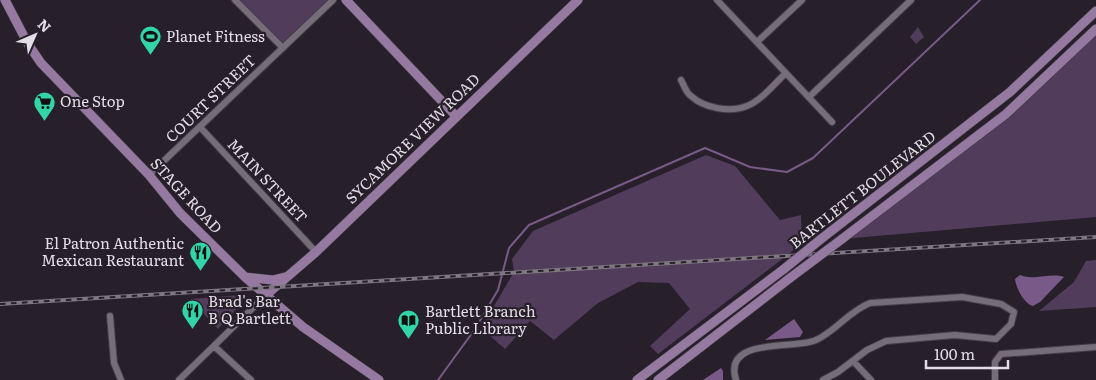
<svg xmlns="http://www.w3.org/2000/svg" width="1096" height="380" font-family="Literata,serif">
	<style>
		.green { fill: #523c5c }
		.water { fill: #795987 }
		.lines { fill: none; stroke-linecap: round; stroke-linejoin: round }
		.stream { stroke: #795987; stroke-width: 2 }
		.street-casing { stroke: #433c45; stroke-width: 8 }
		.secondary-casing { stroke: #433c45; stroke-width: 10 }
		.street { stroke: #766d7a; stroke-width: 6 }
		.secondary { stroke: #9579a1; stroke-width: 9 }
		.rail-casing { stroke: #7d7780; stroke-width: 4 }
		.rail { stroke: #271f2a; stroke-width: 2; stroke-dasharray: 5.5; stroke-linecap: butt }
		.secondary-bridge-casing { stroke: #433c45; stroke-width: 10; stroke-linecap: butt }
		.secondary-bridge { stroke: #9579a1; stroke-width: 9 }
		.labels { text-anchor: middle; stroke-width: 4.5; stroke-linejoin: round; paint-order: stroke }
		.poi-label { font-size: 15px; fill: #e3dee5; stroke: #271f2a; text-anchor: start }
		.street-label { font-size: 15px; fill: #e3dee5; stroke: #271f2a }
	</style>
	<rect width="100%" height="100%" fill="#271f2a"/>
	<path class="green" d="M235 0H333L283 48Z
		M918 27 924 37 916 44 910 37Z
		M1096 29V217L842 239 1006 114Z
		M706 155 735 166 780 220 801 215 802 242 789 254 658 354 650 346 690 309 669 283 638 282 598 303 554 340 530 321 505 349 481 328 514 272 512 259 533 231Z
		M1096 260V307L1039 311 1074 282 1086 261Z
		M240 295 243 302 218 329 190 299Z"/>
	<path class="water" d="M1020 275C1034 281 1051 272 1064 277L1040 302 1033 306C1024 304 1016 288 1015 279Z
		M794 319 803 332 800 337 765 340Z
		M721 368 723 371V380H703Z"/>
	<g class="lines">
		<path class="stream" d="M438 380 475 329 498 290 509 248 529 225 705 148 750 167 787 172 813 158 980 0"/>
		<defs>
			<path id="street" d="M235 0 283 48
				M717 0 832 122
				M757 42 802 0
				M681 80C684 85 686 93 691 96 704 108 730 113 747 106 762 100 774 84 786 73
				M809 97 911 0
				M200 127 316 252
				M149 175 333 0
				M110 316 114 363 121 380
				M214 346 251 380
				M853 361 871 380
				M179 380 266 295
				M736 380C722 336 796 350 816 340 836 331 849 311 870 303L962 297 1001 304 1014 312 1011 324 996 339 955 335 886 341 867 350 838 372 823 380
				M995 380V362L1001 354 1096 347"/>
			<path id="secondary" d="M5 0 28 44 41 63 149 175 180 213 245 277 303 327 379 380
				M346 0 456 116
				M821 239 1010 92 1096 11
				M842 239 1006 114 1096 29
				M245 277 273 280 285 277
				M266 295 316 252 578 0
				M637 380 784 269
				M658 380 790 278"/>
		</defs>
		<use href="#street" class="street-casing"/>
		<use href="#secondary" class="secondary-casing"/>
		<use href="#street" class="street"/>
		<use href="#secondary" class="secondary"/>
		<defs>
			<path id="rail" d="M0 304 1096 237"/>
		</defs>
		<use href="#rail" class="rail-casing"/>
		<use href="#rail" class="rail"/>
		<defs>
			<path id="secondary-bridge" d="M784 269 821 239
				M790 278 842 239"/>
		</defs>
		<use href="#secondary-bridge" class="secondary-bridge-casing"/>
		<use href="#secondary-bridge" class="secondary-bridge"/>
	</g>
	<defs>
		<symbol id="stadium-pin" viewBox="-11 -11 22 30"><path d="M0 17L-7.5 6A9.5 9.5 0 1 1 7.5 6Z" fill="#33d4a8" stroke="#271f2a"/><path d="M0-5a6.5 5 0 1 0 0 10a6.5 5 0 1 0 0-10ZM-3.5-1.8h7v3.6h-7Z" fill="#111"/></symbol>
		<symbol id="supermarket-pin" viewBox="-11 -11 22 30"><path d="M0 17L-7.5 6A9.5 9.5 0 1 1 7.5 6Z" fill="#33d4a8" stroke="#271f2a"/><path d="M-6-5.5h2.5l.6 2H6L4.5 2H-2.5L-4.4-4H-6ZM-1.5 3.2a1.3 1.3 0 1 0 .1 0ZM3 3.2a1.3 1.3 0 1 0 .1 0Z" fill="#111"/></symbol>
		<symbol id="restaurant-pin" viewBox="-11 -11 22 30"><path d="M0 17L-7.5 6A9.5 9.5 0 1 1 7.5 6Z" fill="#33d4a8" stroke="#271f2a"/><path d="M-5-6h1v4h1v-4h1v4h1v-4h1v5L-1.5 .5V6h-2V.5L-5-1ZM5-6V6H3V1.5H1.5Q1.5-4 5-6Z" fill="#111"/></symbol>
		<symbol id="library-pin" viewBox="-11 -11 22 30"><path d="M0 17L-7.5 6A9.5 9.5 0 1 1 7.5 6Z" fill="#33d4a8" stroke="#271f2a"/><path d="M-6-4Q-3-5.5-.7-3.5V5Q-3 3-6 4ZM6-4Q3-5.5 .7-3.5V5Q3 3 6 4Z" fill="#111"/></symbol>
	</defs>
	<g fill-rule="evenodd">
		<use href="#stadium-pin" x="138" y="24" width="25" height="34"/>
		<use href="#supermarket-pin" x="32" y="90" width="25" height="34"/>
		<use href="#restaurant-pin" x="188" y="240" width="25" height="34"/>
		<use href="#restaurant-pin" x="180" y="298" width="25" height="34"/>
		<use href="#library-pin" x="396" y="308" width="25" height="34"/>
	</g>
	<g class="labels">
		<g class="poi-label">
			<text x="166" y="42">Planet Fitness</text>
			<text x="60" y="107">One Stop</text>
			<text x="184" y="249" text-anchor="end">El Patron Authentic<tspan x="184" dy="17">Mexican Restaurant</tspan></text>
			<text x="208" y="307">Brad's Bar<tspan x="208" dy="17">B Q Bartlett</tspan></text>
			<text x="425" y="317">Bartlett Branch<tspan x="425" dy="17">Public Library</tspan></text>
		</g>
		<g class="street-label">
			<text transform="translate(211 99) rotate(-44)" y="5">COURT STREET</text>
			<text transform="translate(413 139) rotate(-44)" y="5">SYCAMORE VIEW ROAD</text>
			<text transform="translate(267 181) rotate(47)" y="5">MAIN STREET</text>
			<text transform="translate(863 190) rotate(-38)" y="5">BARTLETT BOULEVARD</text>
			<text transform="translate(186 196) rotate(47)" y="5">STAGE ROAD</text>
		</g>
	</g>
	<g transform="translate(35 35) rotate(45)" stroke="#271f2a" stroke-width="4" paint-order="stroke">
	<path d="M0-4L9 19L0 12L-9 19Z" fill="#e3dee5"/>
	<text y="-8" font-size="14" font-weight="bold" text-anchor="middle" fill="#e3dee5">N</text>
	</g>
	<path d="M926 360v8h82v-8" fill="none" stroke="#e3dee5" stroke-width="2.5"/>
	<text x="934" y="360" font-size="15" fill="#e3dee5" stroke="#271f2a" stroke-width="4" paint-order="stroke">100 m</text>
</svg>
